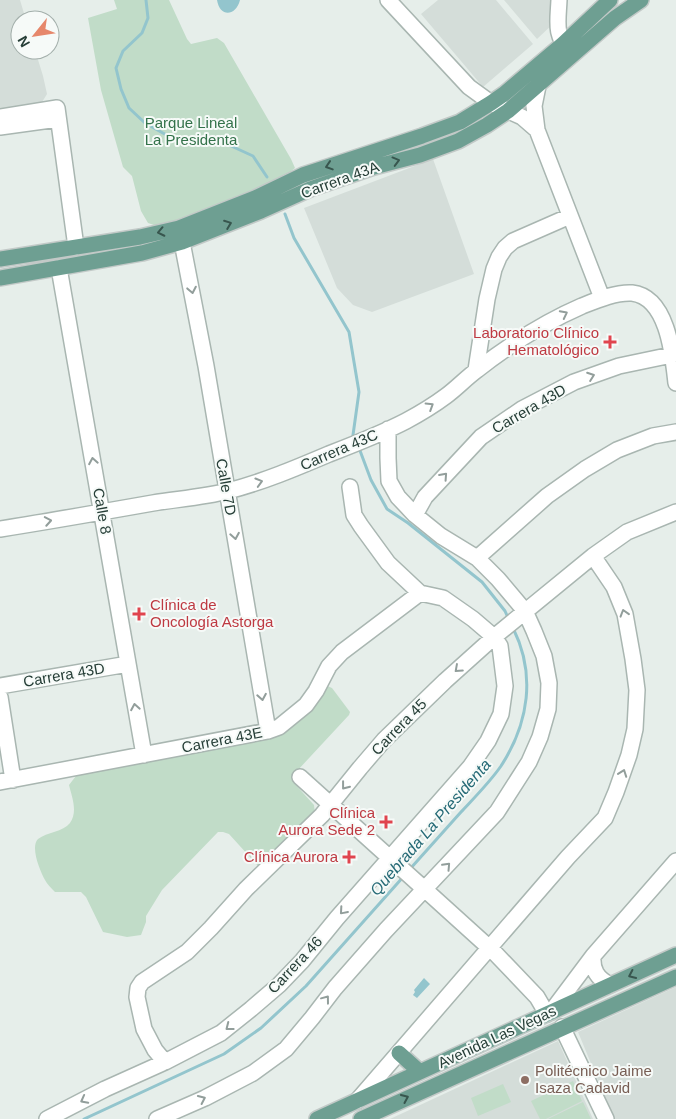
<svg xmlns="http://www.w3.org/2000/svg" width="676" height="1119" font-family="Helvetica,sans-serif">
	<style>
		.built { fill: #d4ddd9 }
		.green { fill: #c1dcc8 }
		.water { fill: #93c5cd }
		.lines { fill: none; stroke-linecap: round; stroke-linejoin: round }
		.stream { stroke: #93c5cd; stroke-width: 3 }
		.minor-casing { stroke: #a9b6b1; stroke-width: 18 }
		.major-casing { stroke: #c2c9c7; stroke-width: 18 }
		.minor { stroke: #fff; stroke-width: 15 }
		.major { stroke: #6e9f92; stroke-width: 15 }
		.oneway { stroke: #38564e }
		.oneway2 { stroke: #929e9b }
		.health-dot { fill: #e0444e; stroke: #f6faf8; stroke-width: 2 }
		.education-dot { fill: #8d6e63; stroke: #f6faf8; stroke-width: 2 }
		.labels { text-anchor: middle; stroke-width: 4; stroke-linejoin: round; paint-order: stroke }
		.park-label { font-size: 15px; fill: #33724a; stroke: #f6faf8 }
		.street-label { font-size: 15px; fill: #263e37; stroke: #f6faf8 }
		.health-label { font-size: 15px; fill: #be3a42; stroke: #f6faf8; text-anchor: end }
		.education-label { font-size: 15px; fill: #785e54; stroke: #f6faf8; text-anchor: start }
		.water-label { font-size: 16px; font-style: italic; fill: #256a76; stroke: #f6faf8 }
	</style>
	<rect width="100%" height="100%" fill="#e6eeea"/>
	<path class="built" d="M0 0H20L26 20H20V50H35L43 76 47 94 39 107 0 113Z
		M438 0H496L533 44 483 87 421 14Z
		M504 0H556L555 22 537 39Z
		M433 159 474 274 372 312 353 305 337 288 304 208Z
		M676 987V1119H614L578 1032Z
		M558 1041 593 1119H390Z"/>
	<path class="green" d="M114 0H169L187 39 191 44 217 38 224 43 291 159 295 168 284 177 175 222 157 226 148 223 141 211 132 176 123 167 101 90 88 18 117 9Z
		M325 685 332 688 350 712 349 715 297 771 295 776 294 783 314 805 315 814 264 870 258 866 229 834 223 832H218L162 890 146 916V922L141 935 127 937 103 932 86 897 81 892H55C51 888 47 884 45 880 40 871 30 847 38 839 47 832 63 832 70 823 78 812 72 797 69 785L79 772 259 737Z
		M573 1081 582 1101 546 1119H540L531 1101Z
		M503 1084 511 1102 478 1116 471 1098Z
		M583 1102 591 1119H548Z"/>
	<path class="water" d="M217 0H240C236 16 220 18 217 0Z
		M424 978 430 984 417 998 413 995 415 992 414 990Z"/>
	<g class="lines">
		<path class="stream" d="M146 0 148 18 142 33 123 51 116 68 121 89 129 108 145 123 170 137 196 142 229 145 253 156 267 177
			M285 214 294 238 349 332 359 392 353 435 356 440
			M359 448 371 480 387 509 408 523 482 582 505 611 509 620
			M410 869C427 850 444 831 461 812 475 797 490 782 501 766 529 723 536 674 513 628
			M84 1119 224 1054 261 1028 306 986 404 876"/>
		<defs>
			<path id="minor" d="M388 0 469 87 491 103 522 117 537 130
				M559 0C558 23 554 34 570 53
				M538 86 534 106 537 130 602 298
				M0 117 57 108 76 247
				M0 127 58 119
				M182 242 206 366 268 731
				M59 268 144 755
				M476 370 487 299 494 269 499 257 505 248 513 241 570 216
				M415 515 425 497 481 437 522 409 574 382 619 366 676 354
				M0 529C51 521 102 512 153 503 178 499 204 497 228 491 263 482 296 468 329 454 355 444 381 434 406 421 419 414 434 405 446 396 457 388 466 378 477 370 509 345 545 322 582 306 597 300 616 292 632 293 668 297 673 356 676 383
				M477 558 547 496 585 469 617 450 653 436 676 432
				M0 686 128 664
				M0 697 13 780
				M300 777 431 895 494 952 537 997 547 1014
				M0 782 268 731 279 727 306 705 316 691 329 666 342 652 420 593
				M593 956C592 970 597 978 610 985
				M551 1012 593 956 676 861
				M562 1027 606 1119
				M165 1062 155 1050 144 1029 137 997 138 988 142 982 187 952 211 928 246 889 322 815 360 768 384 740 445 681 494 637 593 556 627 532 676 512
				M357 1101 568 857 605 818 616 792 629 755 635 729 637 690 633 659 625 614 614 587 593 556
				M47 1119 105 1089 165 1062 221 1033 251 1009 279 985 302 961 337 918 470 767 488 741 501 714 505 686 500 646 494 637 473 619 443 598 420 593 388 563 361 526 354 515 350 487
				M157 1119 205 1098 253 1073 286 1049 312 1018 335 988 386 930 497 812 529 762 540 737 548 709 549 683 544 656 534 631 525 611 498 579 477 558 441 536 415 515 398 497 389 481 388 458V429"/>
			<path id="major" d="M0 259 140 237 179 228 255 198 303 175 422 136 460 122 491 103 504 94 563 44 610 0
				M0 278 142 253 182 242 261 211 310 189 374 167 420 155 458 141 487 125 508 111 615 18 641 0
				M399 1053 420 1072
				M317 1119 676 955
				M361 1119 676 977"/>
		</defs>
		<use href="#minor" class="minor-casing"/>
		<use href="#major" class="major-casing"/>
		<use href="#minor" class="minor"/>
		<use href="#major" class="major"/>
	</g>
	<defs><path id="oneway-chevron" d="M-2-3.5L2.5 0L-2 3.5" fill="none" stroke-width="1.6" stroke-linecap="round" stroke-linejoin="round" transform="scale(1.25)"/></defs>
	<g class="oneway">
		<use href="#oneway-chevron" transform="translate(396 161) rotate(-15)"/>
		<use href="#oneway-chevron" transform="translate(329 166) rotate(162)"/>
		<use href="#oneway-chevron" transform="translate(228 224) rotate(-21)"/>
		<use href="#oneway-chevron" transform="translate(161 232) rotate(168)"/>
		<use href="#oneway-chevron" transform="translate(632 975) rotate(155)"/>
		<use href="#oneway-chevron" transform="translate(405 1098) rotate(-24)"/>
	</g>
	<g class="oneway2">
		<use href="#oneway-chevron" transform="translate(192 290) rotate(79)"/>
		<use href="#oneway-chevron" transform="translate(564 314) rotate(-27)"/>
		<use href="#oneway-chevron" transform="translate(591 376) rotate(-20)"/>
		<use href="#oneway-chevron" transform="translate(430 406) rotate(-32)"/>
		<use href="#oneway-chevron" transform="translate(93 461) rotate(-100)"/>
		<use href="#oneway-chevron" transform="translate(444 476) rotate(-48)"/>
		<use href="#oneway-chevron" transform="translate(259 482) rotate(-16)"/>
		<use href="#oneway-chevron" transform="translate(48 521) rotate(-10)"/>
		<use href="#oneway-chevron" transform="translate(235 536) rotate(80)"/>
		<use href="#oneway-chevron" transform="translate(624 613) rotate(-107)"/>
		<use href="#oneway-chevron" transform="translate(458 669) rotate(138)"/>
		<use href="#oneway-chevron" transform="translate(262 697) rotate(80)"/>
		<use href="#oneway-chevron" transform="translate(135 707) rotate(-100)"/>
		<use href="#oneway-chevron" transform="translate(623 773) rotate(-70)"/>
		<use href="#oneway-chevron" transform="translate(345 786) rotate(128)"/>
		<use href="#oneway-chevron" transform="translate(447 866) rotate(-47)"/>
		<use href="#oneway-chevron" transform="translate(343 911) rotate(131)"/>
		<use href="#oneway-chevron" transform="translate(326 999) rotate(-53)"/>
		<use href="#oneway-chevron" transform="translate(229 1027) rotate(142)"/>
		<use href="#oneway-chevron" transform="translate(202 1099) rotate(-25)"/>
		<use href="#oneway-chevron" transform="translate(84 1100) rotate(152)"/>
	</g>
	<g class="health-dot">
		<path d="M607.5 334.5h5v5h5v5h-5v5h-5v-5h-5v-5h5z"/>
		<path d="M136.5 606.5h5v5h5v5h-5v5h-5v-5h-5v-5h5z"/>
		<path d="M383.5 814.5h5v5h5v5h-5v5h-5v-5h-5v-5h5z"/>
		<path d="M346.5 849.5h5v5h5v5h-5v5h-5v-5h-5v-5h5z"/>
	</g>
	<circle class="education-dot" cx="525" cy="1080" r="5"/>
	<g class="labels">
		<g class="park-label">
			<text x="191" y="128">Parque Lineal<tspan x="191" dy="17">La Presidenta</tspan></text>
		</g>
		<g class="street-label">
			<text transform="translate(340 180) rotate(-20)" y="5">Carrera 43A</text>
			<text transform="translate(529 409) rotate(-30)" y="5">Carrera 43D</text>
			<text transform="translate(339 450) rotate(-23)" y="5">Carrera 43C</text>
			<text transform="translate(226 487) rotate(80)" y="5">Calle 7D</text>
			<text transform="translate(102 511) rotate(80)" y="5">Calle 8</text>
			<text transform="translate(64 675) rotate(-10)" y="5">Carrera 43D</text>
			<text transform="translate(399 727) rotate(-46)" y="5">Carrera 45</text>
			<text transform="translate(222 740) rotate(-11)" y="5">Carrera 43E</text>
			<text transform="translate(295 965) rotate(-47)" y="5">Carrera 46</text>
			<text transform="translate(497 1037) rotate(-25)" y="5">Avenida Las Vegas</text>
		</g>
		<g class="health-label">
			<text x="599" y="338">Laboratorio Clínico<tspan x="599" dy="17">Hematológico</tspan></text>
			<text x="150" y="610" text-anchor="start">Clínica de<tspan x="150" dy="17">Oncología Astorga</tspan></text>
			<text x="375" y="818">Clínica<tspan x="375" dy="17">Aurora Sede 2</tspan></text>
			<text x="338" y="862">Clínica Aurora</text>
		</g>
		<g class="education-label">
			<text x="535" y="1076">Politécnico Jaime<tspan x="535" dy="17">Isaza Cadavid</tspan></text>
		</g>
		<g class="water-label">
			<text transform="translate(430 827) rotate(-49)" y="6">Quebrada La Presidenta</text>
		</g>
	</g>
	<g transform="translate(35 35) rotate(240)"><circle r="24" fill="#f6faf8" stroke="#a3afab"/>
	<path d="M0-4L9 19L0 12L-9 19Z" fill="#e6876b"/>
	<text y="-8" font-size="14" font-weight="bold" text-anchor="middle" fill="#263e37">N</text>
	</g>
</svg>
